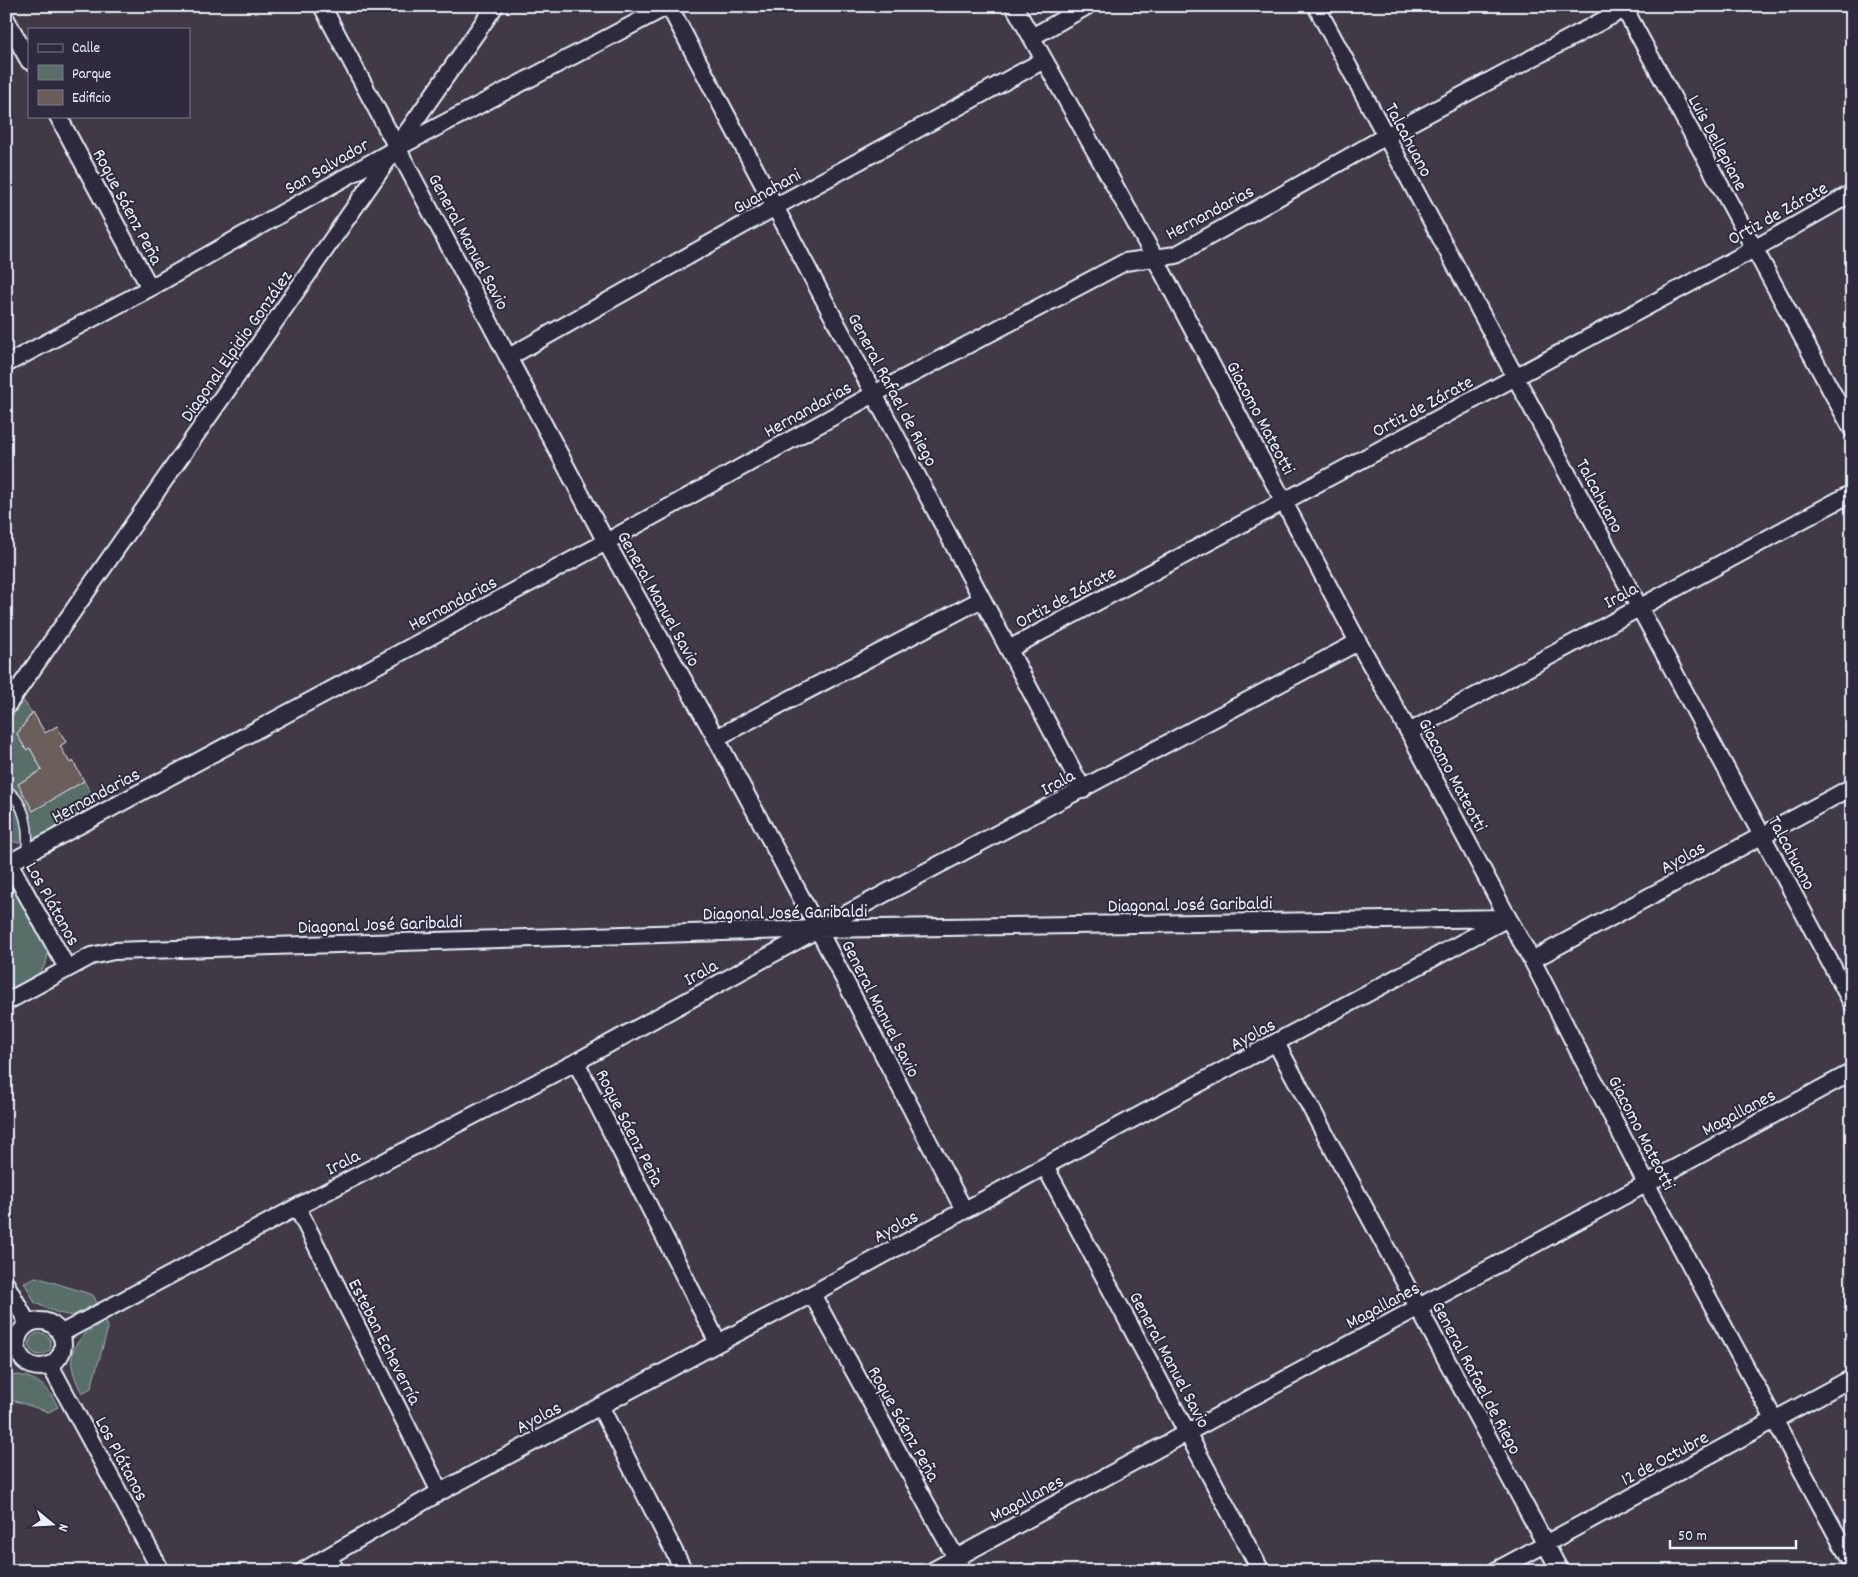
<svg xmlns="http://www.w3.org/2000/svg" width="1858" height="1577" font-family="Dekko,sans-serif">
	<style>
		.green { fill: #586e68; stroke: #a0b0b0 }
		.building { fill: #6b5e5a; stroke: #e8f1f8 }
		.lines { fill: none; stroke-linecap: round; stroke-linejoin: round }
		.service-casing { stroke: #e8f1f8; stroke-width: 12 }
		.minor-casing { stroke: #e8f1f8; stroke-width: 20 }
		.service { stroke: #2f2a3d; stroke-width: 9 }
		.minor { stroke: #2f2a3d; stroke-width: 16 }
		.labels { text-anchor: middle; stroke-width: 4; stroke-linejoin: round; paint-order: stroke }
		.street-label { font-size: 19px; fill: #e8f1f8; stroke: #2f2a3d }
	</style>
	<rect width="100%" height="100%" fill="#413a46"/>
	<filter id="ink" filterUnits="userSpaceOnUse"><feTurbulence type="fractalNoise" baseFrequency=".02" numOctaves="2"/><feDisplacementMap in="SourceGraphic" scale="10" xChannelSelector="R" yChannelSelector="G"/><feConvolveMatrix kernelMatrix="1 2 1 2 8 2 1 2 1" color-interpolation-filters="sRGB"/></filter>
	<g filter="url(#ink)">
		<path class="green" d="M23 700 32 713 17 734 26 750 30 748 42 770 18 784 33 810 84 781 97 804 32 840 19 843 11 841 10 837 13 827 6 813V726Z
			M6 874 47 947C52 974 26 981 6 992Z
			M36 1277 93 1295 97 1303 72 1316 58 1313 35 1303 24 1282Z
			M104 1321 108 1328 91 1388 82 1393C63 1357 70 1341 104 1321Z
			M29 1344a11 11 0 1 1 22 0a11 11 0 1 1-22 0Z
			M19 1375C40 1379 49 1389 58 1407L49 1412 6 1398V1376Z"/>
		<path class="building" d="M33 712 45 733 57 726 66 742 60 746 70 763 73 761 84 781 33 811 18 784 42 770 30 748 26 750 17 734Z"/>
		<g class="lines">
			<defs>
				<path id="service" d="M6 790C26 802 30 833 26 854"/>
				<path id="minor" d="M322 6 606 542 716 738 818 929 964 1210
					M669 6 1083 790
					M1014 6 1155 258 1358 642 1409 732 1508 918 1532 960 1646 1183 1852 1563
					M1316 6 1852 1003
					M1623 6 1852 429
					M6 19 29 61
					M1032 37 1087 6
					M58 116 150 288
					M509 357 775 207 1044 60
					M6 364 150 288 397 148 668 6
					M1009 649 1754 249 1852 193
					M6 707 495 6
					M1409 732 1852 493
					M716 738 982 599
					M6 857 67 968
					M9 863 606 542 874 394 1125 262 1176 255 1386 136 1630 6
					M1532 960 1852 787
					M6 1002 91 956 114 951 818 929 1508 918
					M1276 1043 1560 1571
					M576 1062 718 1343
					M1045 1166 1261 1571
					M297 1207 440 1492
					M6 1284 28 1324
					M812 1294 963 1571
					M17 1344a23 23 0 1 1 46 0a23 23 0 1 1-46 0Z
					M60 1334 297 1207 576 1062 818 929 1358 642
					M50 1365 161 1571
					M600 1406 684 1571
					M329 1557 336 1571
					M303 1571 440 1492 718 1343 812 1294 1045 1166 1506 919
					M932 1571 1852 1072
					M1495 1571 1852 1378"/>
			</defs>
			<use href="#service" class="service-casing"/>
			<use href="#minor" class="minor-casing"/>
			<use href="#service" class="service"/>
			<use href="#minor" class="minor"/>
		</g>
	</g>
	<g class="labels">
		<g class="street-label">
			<text transform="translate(1410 139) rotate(62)" y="7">Talcahuano</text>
			<text transform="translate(1719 142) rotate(62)" y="7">Luis Dellepiane</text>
			<text transform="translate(326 165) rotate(-30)" y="7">San Salvador</text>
			<text transform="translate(766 190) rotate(-29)" y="7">Guanahani</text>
			<text transform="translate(129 206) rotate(62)" y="7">Roque Sáenz Peña</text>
			<text transform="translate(1209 211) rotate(-28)" y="7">Hernandarias</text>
			<text transform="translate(1777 212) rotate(-29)" y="7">Ortiz de Zárate</text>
			<text transform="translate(470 241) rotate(62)" y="7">General Manuel Savio</text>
			<text transform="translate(235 345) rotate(-55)" y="7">Diagonal Elpidio González</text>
			<text transform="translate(894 389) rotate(62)" y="7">General Rafael de Riego</text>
			<text transform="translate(1422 405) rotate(-28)" y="7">Ortiz de Zárate</text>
			<text transform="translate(807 408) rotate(-29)" y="7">Hernandarias</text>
			<text transform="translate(1262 417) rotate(62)" y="7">Giacomo Mateotti</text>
			<text transform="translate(1601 495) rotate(62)" y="7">Talcahuano</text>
			<text transform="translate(1620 594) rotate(-28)" y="7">Irala</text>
			<text transform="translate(1065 596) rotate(-28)" y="7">Ortiz de Zárate</text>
			<text transform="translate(660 598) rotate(61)" y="7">General Manuel Savio</text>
			<text transform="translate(452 602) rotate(-28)" y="7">Hernandarias</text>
			<text transform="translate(1454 774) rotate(62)" y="7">Giacomo Mateotti</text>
			<text transform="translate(1057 781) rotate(-28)" y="7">Irala</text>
			<text transform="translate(95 794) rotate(-28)" y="7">Hernandarias</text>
			<text transform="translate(1793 852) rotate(62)" y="7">Talcahuano</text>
			<text transform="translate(1682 856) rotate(-29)" y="7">Ayolas</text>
			<text transform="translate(54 903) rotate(61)" y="7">Los Plátanos</text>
			<text transform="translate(1190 903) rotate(-1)" y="7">Diagonal José Garibaldi</text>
			<text transform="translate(785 911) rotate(-1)" y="7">Diagonal José Garibaldi</text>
			<text transform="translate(380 923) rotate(-2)" y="7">Diagonal José Garibaldi</text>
			<text transform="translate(700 971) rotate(-29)" y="7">Irala</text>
			<text transform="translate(882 1008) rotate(63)" y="7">General Manuel Savio</text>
			<text transform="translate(1252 1033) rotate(-28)" y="7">Ayolas</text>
			<text transform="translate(1738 1111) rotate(-28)" y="7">Magallanes</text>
			<text transform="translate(631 1127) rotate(63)" y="7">Roque Sáenz Peña</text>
			<text transform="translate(1643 1132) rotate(63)" y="7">Giacomo Mateotti</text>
			<text transform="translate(342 1161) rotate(-27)" y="7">Irala</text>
			<text transform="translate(895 1225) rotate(-29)" y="7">Ayolas</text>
			<text transform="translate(1382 1304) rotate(-28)" y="7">Magallanes</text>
			<text transform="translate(386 1341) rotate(63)" y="7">Esteban Echeverría</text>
			<text transform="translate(1171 1359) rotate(62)" y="7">General Manuel Savio</text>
			<text transform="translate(1478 1377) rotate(62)" y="7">General Rafael de Riego</text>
			<text transform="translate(538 1416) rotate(-28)" y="7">Ayolas</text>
			<text transform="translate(905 1423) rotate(61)" y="7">Roque Sáenz Peña</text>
			<text transform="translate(1664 1457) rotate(-28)" y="7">12 de Octubre</text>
			<text transform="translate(123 1458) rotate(62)" y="7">Los Plátanos</text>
			<text transform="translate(1026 1497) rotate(-28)" y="7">Magallanes</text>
		</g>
	</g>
	<rect width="1858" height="1577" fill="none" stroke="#2f2a3d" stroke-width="25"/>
	<rect x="12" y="12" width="1833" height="1552" fill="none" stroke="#e8f1f8" stroke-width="2" filter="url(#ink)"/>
	<rect x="28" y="28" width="162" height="90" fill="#2f2a3d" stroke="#797a88"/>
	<rect x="38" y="44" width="25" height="8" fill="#2f2a3d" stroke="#797a88"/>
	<text x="72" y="52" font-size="15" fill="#e8f1f8">Calle</text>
	<rect x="38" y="65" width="25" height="15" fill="#586e68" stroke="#797a88"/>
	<text x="72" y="78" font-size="15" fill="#e8f1f8">Parque</text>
	<rect x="38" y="90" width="25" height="15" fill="#6b5e5a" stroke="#797a88"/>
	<text x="72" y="102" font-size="15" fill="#e8f1f8">Edificio</text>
	<g transform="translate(52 1524) rotate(108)" stroke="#2f2a3d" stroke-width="4" paint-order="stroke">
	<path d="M0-4L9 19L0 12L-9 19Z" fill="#e8f1f8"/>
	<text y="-8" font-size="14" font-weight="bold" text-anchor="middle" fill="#e8f1f8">N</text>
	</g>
	<path d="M1670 1540v8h126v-8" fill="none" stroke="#e8f1f8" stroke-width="2.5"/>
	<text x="1678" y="1540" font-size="15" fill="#e8f1f8" stroke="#2f2a3d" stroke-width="4" paint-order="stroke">50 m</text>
</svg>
